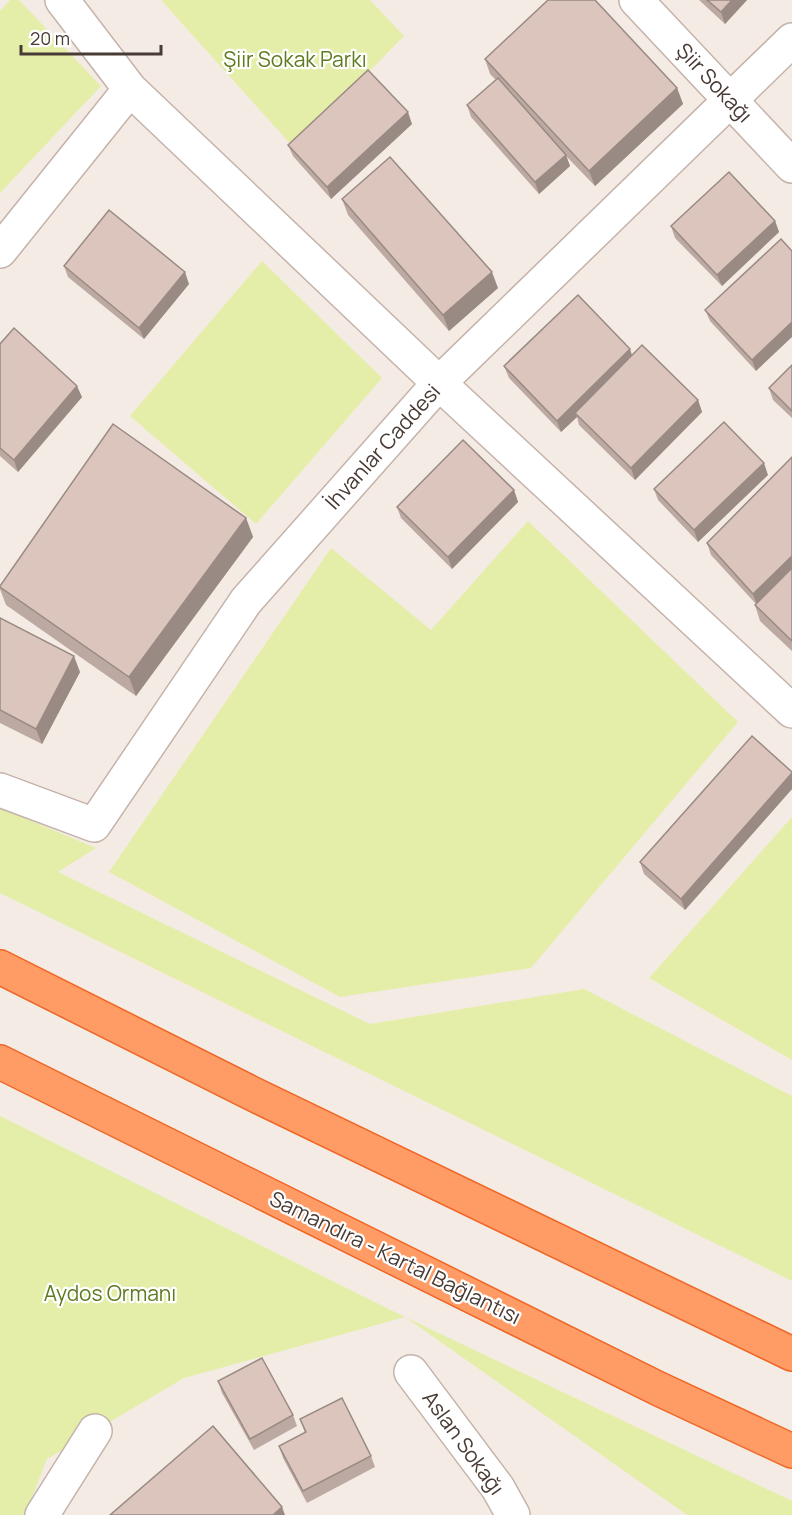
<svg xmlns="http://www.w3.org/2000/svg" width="792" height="1515" font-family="Manrope,sans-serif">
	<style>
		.green { fill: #e4eea9 }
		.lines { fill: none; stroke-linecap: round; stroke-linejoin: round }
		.street-casing { stroke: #c4b3aa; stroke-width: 36 }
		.highway-casing { stroke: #ef6625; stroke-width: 36 }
		.street { stroke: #fff; stroke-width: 33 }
		.highway { stroke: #ff9c66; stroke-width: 33 }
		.wall { fill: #bca9a2 }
		.shaded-wall { fill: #998a84 }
		.building { fill: #dbc5bc; stroke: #998a84; stroke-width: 1.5 }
		.labels { text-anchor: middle; stroke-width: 4.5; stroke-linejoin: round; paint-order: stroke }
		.park-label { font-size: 21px; fill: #5f7b1f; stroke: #fff }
		.street-label { font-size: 21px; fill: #483a34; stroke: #fff }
	</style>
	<rect width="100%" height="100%" fill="#f5ebe5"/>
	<path class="green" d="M10 0H19L101 86 0 193V11Z
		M161 0H370L404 36 294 148Z
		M262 261 382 378 256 524 130 416Z
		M528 521 738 722 531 968 340 997 109 872 331 548 431 630Z
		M0 808 96 848 58 872 370 1024 584 989 792 1096V1281L0 893Z
		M792 817V1060L649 978Z
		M0 1116 405 1317 792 1501V1515H687L405 1317 184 1378 47 1459 25 1515H0Z"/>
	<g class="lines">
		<defs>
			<path id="street" d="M62 0 130 89 439 383 792 711
				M636 0 792 166
				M0 251 130 89
				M0 790 94 825 246 601 439 383 792 40
				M411 1372 498 1488 513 1515
				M42 1515 95 1431"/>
			<path id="highway" d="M0 967 251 1093 792 1354
				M0 1062 659 1389 792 1451"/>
		</defs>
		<use href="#street" class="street-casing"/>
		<use href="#highway" class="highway-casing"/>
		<use href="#street" class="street"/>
		<use href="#highway" class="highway"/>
	</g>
	<path class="wall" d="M699 0H747L725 24Z
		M485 59 677 88 683 104 595 186 566 156 570 166 539 194 471 117 467 105 496 80 490 74Z
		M412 124 331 199 293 156 288 145Z
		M342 199 498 288 449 331 348 215Z
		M775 221 779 232 722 286 675 238 671 226Z
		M781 239 756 371 710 321 705 310Z
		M64 266 189 284 144 339 68 277Z
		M0 344 82 397 18 472 0 456Z
		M632 355 698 400 702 412 635 480 579 425 577 417 561 432 509 378 504 366Z
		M792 365V418L773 400 769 388Z
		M792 457V651L760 621 755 605 756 604 711 555 707 543Z
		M768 475 698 542 658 500 654 489Z
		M514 490 518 502 452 569 401 518 397 507Z
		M246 518 253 537 136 696 6 605 0 589V586Z
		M0 618 80 672 42 744 0 723Z
		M792 772V789L685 910 644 874 640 862Z
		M218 1381 293 1415 297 1426 254 1450 222 1393Z
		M300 1419 371 1456 375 1467 307 1503 283 1458 279 1446 305 1433Z"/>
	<path class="shaded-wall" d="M732 0H747L725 24 721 12Z
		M677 88 683 104 595 186 589 171Z
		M408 112 412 124 331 199 327 187Z
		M566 155 570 166 539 194 535 182Z
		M775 221 779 232 722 286 717 275Z
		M185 272 189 284 144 339 139 328Z
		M492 272 498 288 449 331 443 315Z
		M792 322V337L756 371 752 360Z
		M630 349 634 361 575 413 577 417 561 432 557 421Z
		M77 386 82 397 18 472 14 460Z
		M698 400 702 412 635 480 631 468Z
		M764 463 768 475 698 542 694 530Z
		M514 490 518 502 452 569 448 557Z
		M246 518 253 537 136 696 129 677Z
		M792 556V571L757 605 753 594Z
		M74 656 80 672 42 744 36 729Z
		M792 773V789L685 910 681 899Z
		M282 1507 285 1515H273Z"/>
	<path class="building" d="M548 0H595L677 88 589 171 485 59Z
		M707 0H732L721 12Z
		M368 70 408 112 327 187 288 145Z
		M498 78 566 155 535 182 467 105Z
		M390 157 492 272 443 315 342 199Z
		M729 172 775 221 717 275 671 226Z
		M109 210 185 272 139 328 64 266Z
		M781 239 792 251V322L752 360 705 310Z
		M578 295 630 349 557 421 504 366Z
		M14 328 77 386 14 460 0 448V344Z
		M642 345 698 400 631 468 575 413Z
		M792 365V411L769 388Z
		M724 422 764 463 694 530 654 489Z
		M113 424 246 518 129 677 0 587V586Z
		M463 440 514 490 448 557 397 507Z
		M792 457V556L753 594 707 543Z
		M792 568V641L755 605Z
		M0 618 74 656 36 729 0 710Z
		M752 736 792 772V773L681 899 640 862Z
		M262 1358 293 1415 250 1439 218 1381Z
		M342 1398 371 1456 303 1491 279 1446 306 1432 300 1419Z
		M213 1426 282 1507 273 1515H110Z"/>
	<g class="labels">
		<g class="park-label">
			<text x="295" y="67">Şiir Sokak Parkı</text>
			<text x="110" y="1301">Aydos Ormanı</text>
		</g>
		<g class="street-label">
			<text transform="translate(714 83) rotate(47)" y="7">Şiir Sokağı</text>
			<text transform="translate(383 447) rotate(-48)" y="7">İhvanlar Caddesi</text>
			<text transform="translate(395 1258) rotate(26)" y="7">Samandıra - Kartal Bağlantısı</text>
			<text transform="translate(463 1443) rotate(54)" y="7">Aslan Sokağı</text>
		</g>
	</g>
	<path d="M21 45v9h140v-9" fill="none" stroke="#483a34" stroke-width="3"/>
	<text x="30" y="45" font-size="18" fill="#483a34" stroke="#ffffff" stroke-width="4.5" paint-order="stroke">20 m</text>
</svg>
